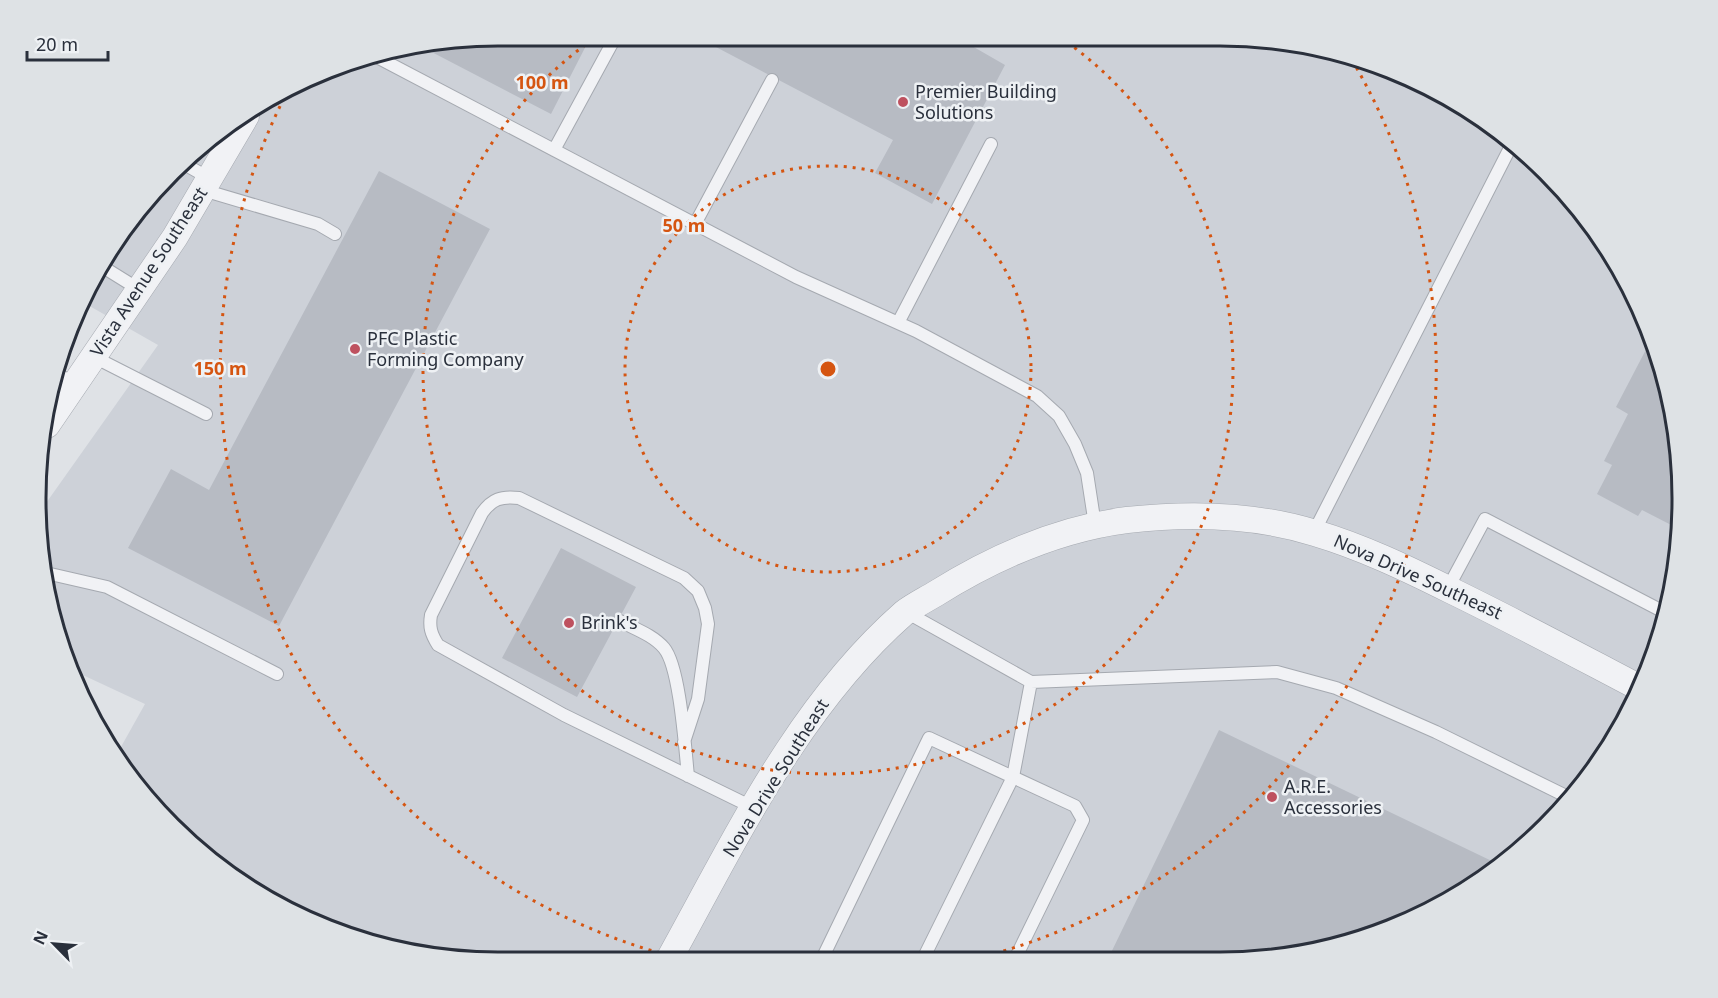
<svg xmlns="http://www.w3.org/2000/svg" width="1718" height="998" font-family="'Noto Sans',sans-serif">
	<style>
		.built { fill: #cdd1d8 }
		.building { fill: #b7bbc3 }
		.lines { fill: none; stroke-linecap: round; stroke-linejoin: round }
		.service-casing { stroke: #a5a9b0; stroke-width: 14 }
		.minor-casing { stroke: #a5a9b0; stroke-width: 27 }
		.service { stroke: #f1f2f5; stroke-width: 12 }
		.minor { stroke: #f1f2f5; stroke-width: 26 }
		.ring { fill: none; stroke: #d55511; stroke-width: 3; stroke-dasharray: 3 6 }
		.poi-dot { fill: #be515f; stroke: #eef1f4; stroke-width: 2 }
		.labels { text-anchor: middle; stroke-width: 5; stroke-linejoin: round; paint-order: stroke }
		.poi-label { font-size: 18px; fill: #2a303c; stroke: #eef1f4; text-anchor: start }
		.street-label { font-size: 18px; fill: #2a303c; stroke: #eef1f4 }
		.rim { fill: none; stroke: #2a303c; stroke-width: 3 }
		.centre { fill: #d55511; stroke: #eef1f4; stroke-width: 3 }
		.ring-label { font-size: 18px; text-anchor: middle; font-weight: bold; fill: #d55511; stroke: #eef1f4; stroke-width: 5; stroke-linejoin: round; paint-order: stroke }
	</style>
	<rect width="100%" height="100%" fill="#dfe2e6"/>
	<path class="built" d="M499 36 1250 37 1368 61 1476 114 1546 171 1604 241 1647 322 1673 408 1682 499 1673 589 1647 676 1604 756 1546 827 1451 900 1250 961H468L350 937 242 884 132 781 117 754 145 704 72 670 61 648 37 529 39 513 158 345 86 304 114 241 217 131 351 60Z"/>
	<path class="building" d="M499 36H591L551 114 424 48Z
		M695 36 977 37 972 46 1005 65 932 204 875 173 893 140Z
		M379 171 490 229 279 626 128 548 171 469 209 490Z
		M1652 338 1673 408 1682 499 1679 529 1642 510 1638 516 1597 494 1612 465 1604 461 1628 414 1616 407Z
		M561 548 636 587 577 697 502 658Z
		M1219 730 1498 864 1451 900 1367 938 1250 961H1107Z"/>
	<g class="lines">
		<defs>
			<path id="service" d="M375 56 796 277 916 331 1037 396 1059 416 1075 444 1087 473 1095 525
				M554 150 616 36
				M186 165 209 178
				M203 190 318 224 335 234
				M695 224 772 80
				M103 267 140 290
				M898 323 991 144
				M94 357 206 414
				M55 372 75 385
				M1314 532 1512 144
				M46 573 107 587 277 674
				M1448 588 1485 519 1666 613
				M906 612 1031 682 1013 777 922 961
				M620 621C635 629 653 635 664 648 680 667 685 748 688 776
				M1031 682 1277 672 1336 688 1436 732 1570 798
				M684 742 698 699 708 624 705 608 698 591 684 578 519 498C501 496 492 499 482 513L431 615C429 627 431 634 438 645L564 715 754 808
				M821 961 929 738 1075 806 1083 820 1014 961"/>
			<path id="minor" d="M47 425 175 237 246 116
				M668 961C735 840 798 706 904 613 913 606 925 600 935 594 994 557 1057 529 1127 520 1190 513 1254 514 1315 533 1362 547 1406 568 1450 590 1514 621 1577 655 1640 688"/>
		</defs>
		<use href="#service" class="service-casing"/>
		<use href="#minor" class="minor-casing"/>
		<use href="#service" class="service"/>
		<use href="#minor" class="minor"/>
	</g>
	<g class="ring">
		<circle cx="828" cy="369" r="203"/>
		<path d="M1060 37A405 405 0 1 1 596 37"/>
		<path d="M686 960A608 608 0 0 1 284 98M1352 60A608 608 0 0 1 970 960"/>
	</g>
	<g class="poi-dot">
		<circle cx="903" cy="102" r="6"/>
		<circle cx="355" cy="349" r="6"/>
		<circle cx="569" cy="623" r="6"/>
		<circle cx="1272" cy="797" r="6"/>
	</g>
	<g class="labels">
		<g class="poi-label">
			<text x="915" y="98">Premier Building<tspan x="915" dy="21">Solutions</tspan></text>
			<text x="367" y="345">PFC Plastic<tspan x="367" dy="21">Forming Company</tspan></text>
			<text x="581" y="629">Brink's</text>
			<text x="1284" y="793">A.R.E.<tspan x="1284" dy="21">Accessories</tspan></text>
		</g>
		<g class="street-label">
			<text transform="translate(149 272) rotate(-57)" y="6">Vista Avenue Southeast</text>
			<text transform="translate(1418 577) rotate(24)" y="6">Nova Drive Southeast</text>
			<text transform="translate(776 778) rotate(-58)" y="6">Nova Drive Southeast</text>
		</g>
	</g>
	<path d="M0 0H1718V998H0ZM498 46H1220A452 452 0 0 1 1672 498V500A452 452 0 0 1 1220 952H498A452 452 0 0 1 46 500V498A452 452 0 0 1 498 46Z" fill="#dee2e5" fill-rule="evenodd"/>
	<path class="rim" d="M498 46H1220A452 452 0 0 1 1672 498V500A452 452 0 0 1 1220 952H498A452 452 0 0 1 46 500V498A452 452 0 0 1 498 46Z"/>
	<circle cx="828" cy="369" r="9" class="centre"/>
	<g class="ring-label">
		<text x="542" y="89">100 m</text>
		<text x="684" y="232">50 m</text>
		<text x="220" y="375">150 m</text>
	</g>
	<g transform="translate(54 944) rotate(295)" stroke="#eef1f4" stroke-width="4.5" paint-order="stroke">
	<path d="M0-4.5L10 22L0 15L-10 22Z" fill="#2a303c"/>
	<text y="-9" font-size="16" font-weight="bold" text-anchor="middle" fill="#2a303c">N</text>
	</g>
	<path d="M27 51v9h81v-9" fill="none" stroke="#2a303c" stroke-width="3"/>
	<text x="36" y="51" font-size="18" fill="#2a303c" stroke="#eef1f4" stroke-width="4.5" paint-order="stroke">20 m</text>
</svg>
